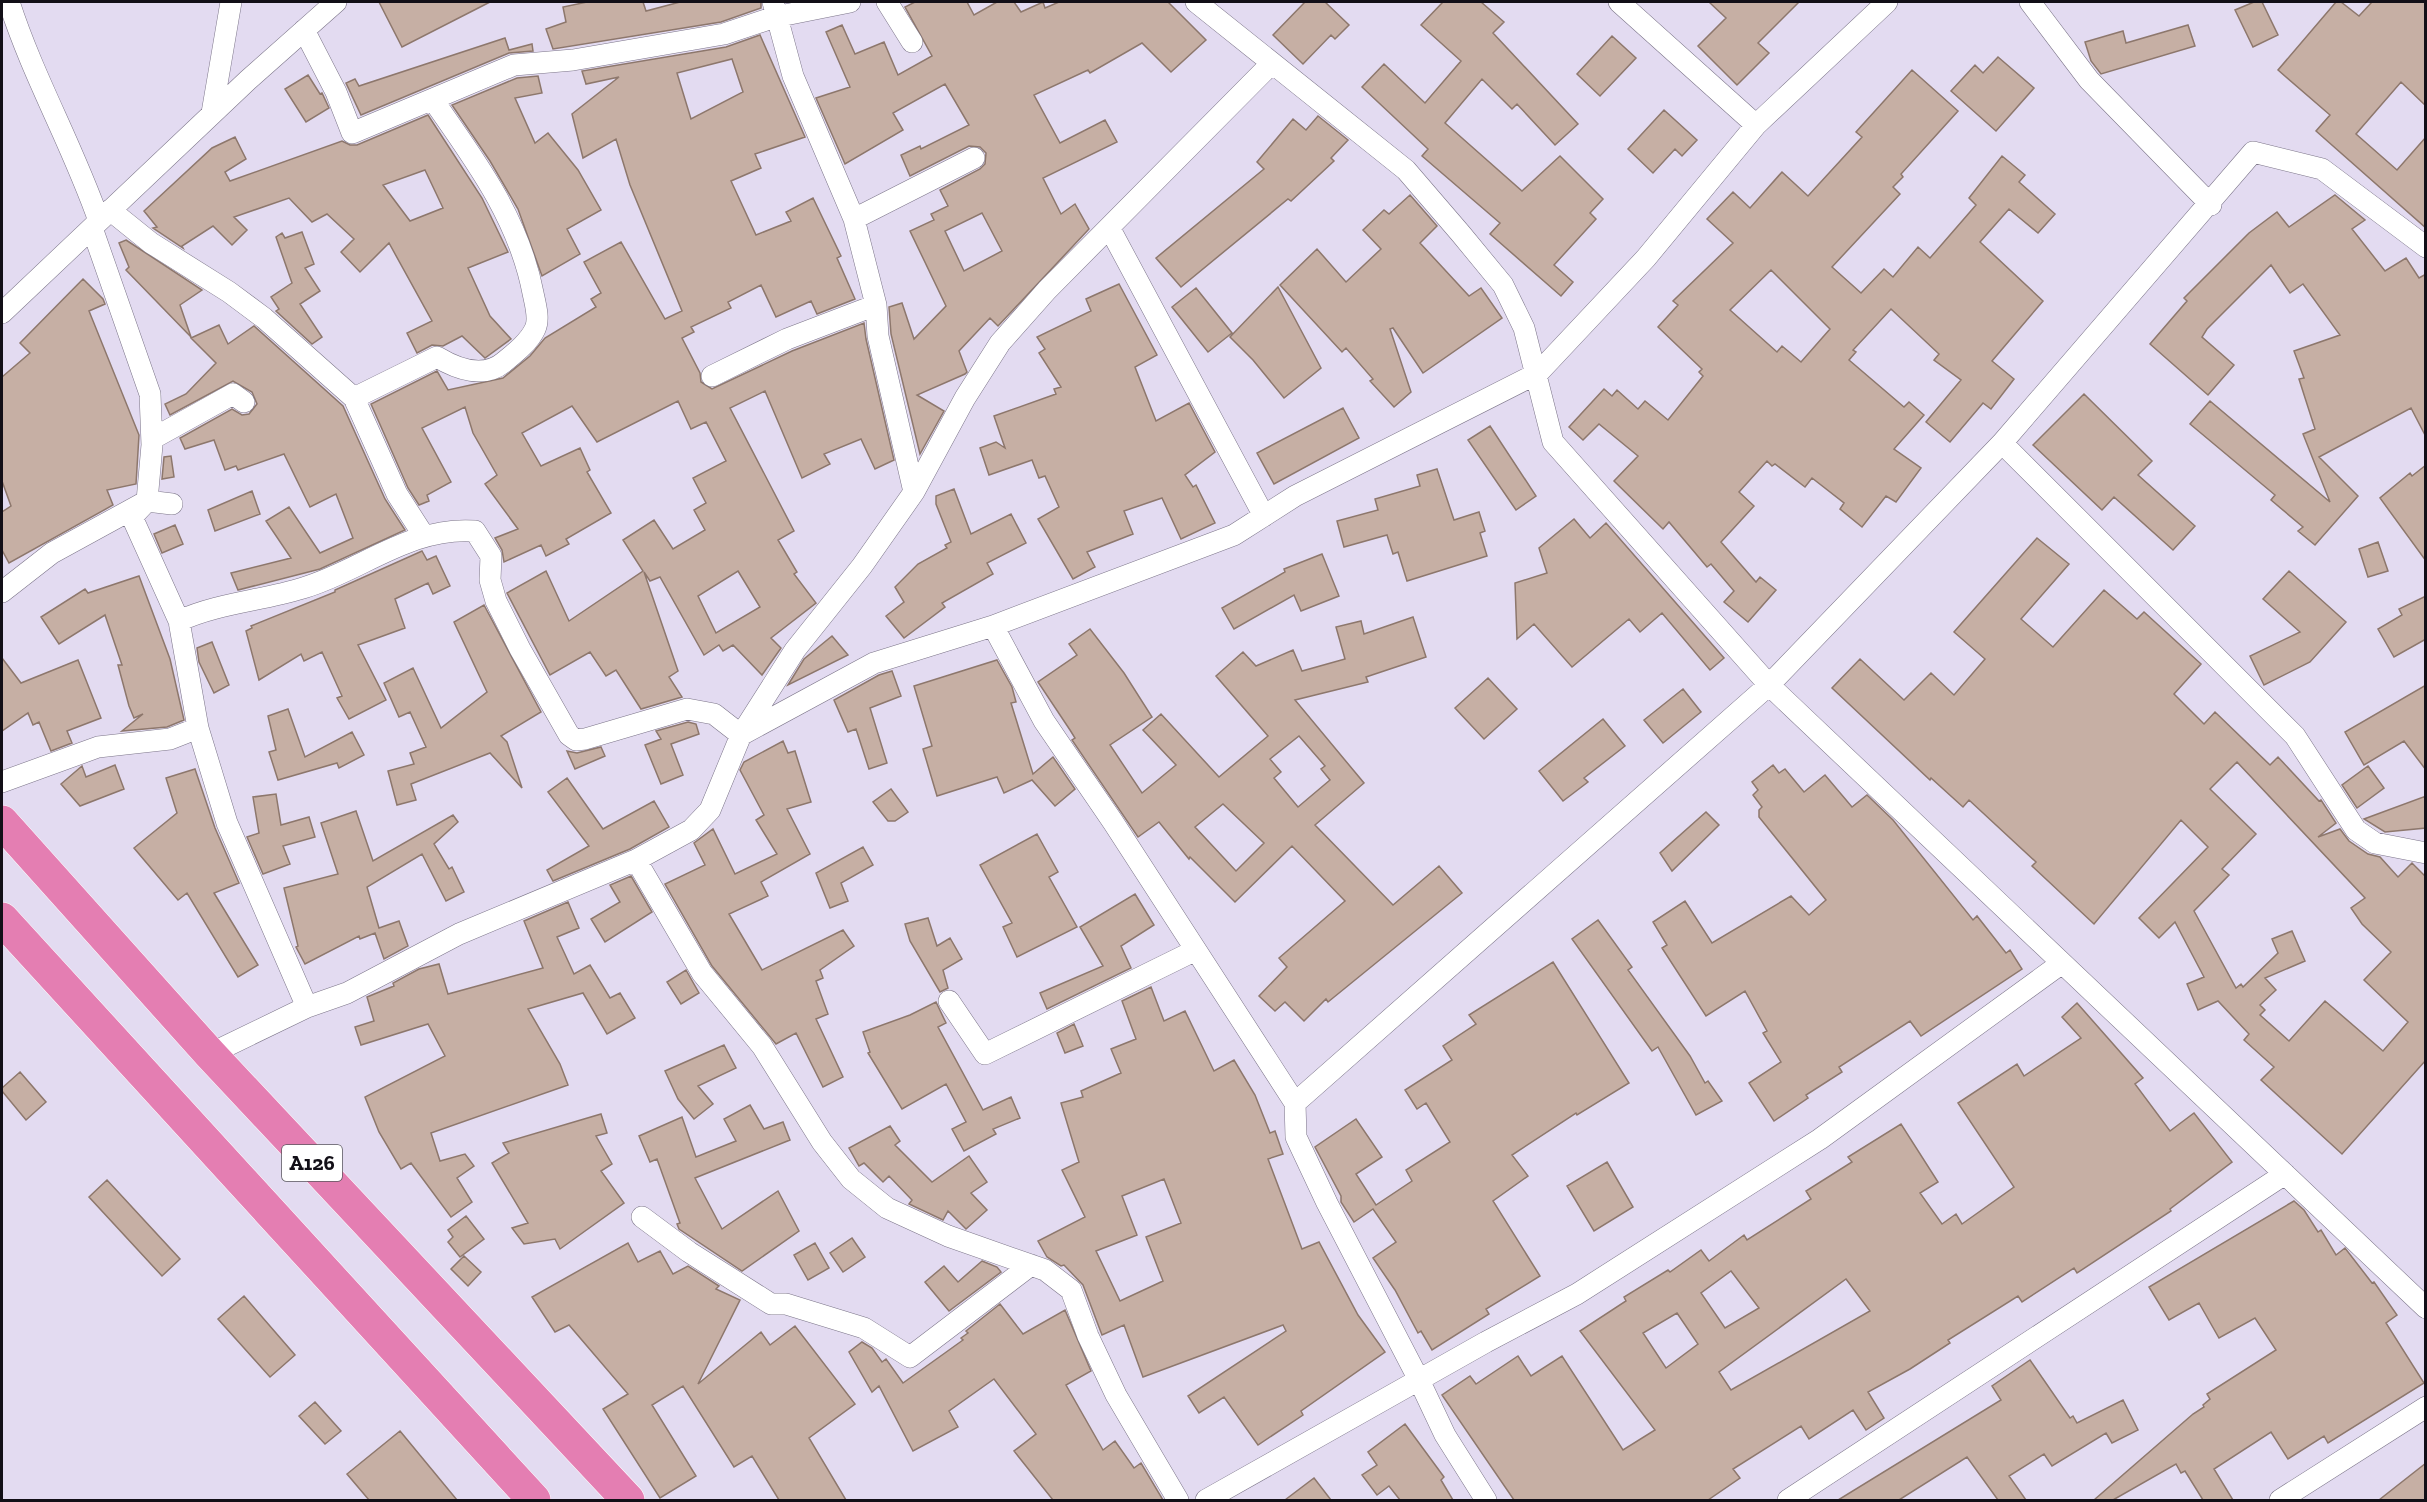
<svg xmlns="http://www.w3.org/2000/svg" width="2427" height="1502" font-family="'Zilla Slab',serif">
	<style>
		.building { fill: #c6afa4; stroke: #8d776c; stroke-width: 1.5; fill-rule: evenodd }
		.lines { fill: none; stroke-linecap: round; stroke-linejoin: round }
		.minor-casing { stroke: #7c7589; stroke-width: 22 }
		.trunk-casing { stroke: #fff; stroke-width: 34 }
		.minor { stroke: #fff; stroke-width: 21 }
		.trunk { stroke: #e47eb2; stroke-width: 33 }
		.labels { text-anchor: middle; stroke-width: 4.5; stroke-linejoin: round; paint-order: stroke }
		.shield { fill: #fff; stroke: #59575d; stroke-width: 1.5 }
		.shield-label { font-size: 21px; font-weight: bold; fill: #120f17 }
	</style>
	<rect width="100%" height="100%" fill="#e3dbf1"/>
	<path class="building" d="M379 2H490L402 47Z
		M587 2H643L646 11 680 2H761V8L721 22 553 49 546 29 566 22 563 7Z
		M915 2H967L974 15 997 2H1014L1021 12 1043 2 1045 8 1059 2H1168L1206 40 1171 72 1142 43 1090 73 1088 70 1034 95 1060 143 1105 120 1117 142 1043 178 1061 214 1075 204 1089 229 998 326 990 318 959 351 967 372 965 374 917 395 944 411 920 454 891 334 889 307 902 303 914 339 946 306 910 231 934 220 931 214 948 206 940 190 980 169 985 164 986 153 980 147 969 146 910 176 901 155 920 146 921 149 969 125 945 84 893 113 903 130 845 164 816 98 850 87 826 32 842 25 855 54 884 42 898 75 932 56 905 7ZM982 213 1002 251 964 271 945 231Z
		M1305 2H1325L1349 25 1335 39 1331 35 1303 64 1273 35Z
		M1443 2H1481L1504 22 1493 33 1578 124 1555 145 1517 104 1512 109 1482 79 1445 123 1522 191 1560 156 1603 199 1590 213 1596 219 1554 265 1573 282 1561 296 1490 234 1500 223 1422 156 1428 149 1362 87 1384 64 1425 103 1461 61 1421 25Z
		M1709 2H1799L1758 43 1769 53 1737 85 1698 46 1726 18Z
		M2254 2H2262L2278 35 2253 47 2235 10Z
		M2336 2H2341L2359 16 2372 2H2426V106L2401 82 2356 134 2397 170 2426 137V228L2316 131 2330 115 2278 70Z
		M2188 25 2195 46 2101 74 2091 61 2085 42 2123 31 2126 43Z
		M760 35 805 137 755 154 761 168 731 181 756 235 791 221 786 212 813 198 841 256 837 258 855 299 817 314 811 301 776 317 761 285 728 302 731 308 691 327 694 332 682 338 700 373 701 382 712 389 792 351 864 323 866 339 894 460 875 469 861 439 824 454 830 464 802 478 765 391 730 408 794 531 778 540 797 572 794 574 816 603 771 638 781 648 762 675 733 645 723 651 719 645 704 655 660 577 650 581 644 572 678 671 669 677 682 697 641 709 616 670 606 676 590 652 550 675 507 593 546 571 569 621 643 571 623 540 654 520 673 549 705 530 694 510 706 503 693 478 726 461 706 422 691 429 678 401 597 442 572 406 522 433 541 466 580 448 590 470 587 472 611 513 566 539 569 544 546 556 541 545 504 562 502 550 495 538 518 529 485 484 497 475 473 433 465 407 422 428 451 482 427 495 429 501 419 505 408 488 371 404 437 371 448 390 503 378 530 356 545 338 596 307 591 299 601 293 584 262 621 242 665 319 682 311 630 185 616 139 583 158 572 114 619 77 586 84 582 71 726 47ZM732 59 743 92 691 119 677 73ZM738 571 760 607 716 633 698 596Z
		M1612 36 1636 58 1600 96 1577 74Z
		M505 38 509 50 532 44 533 51 509 53 361 115 346 83 355 79 359 86Z
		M1998 57 2034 88 1996 131 1951 91 1975 65 1983 73Z
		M1912 70 1958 111 1901 174 1903 177 1893 187 1900 194 1832 267 1861 293 1884 269 1893 277 1918 247 1930 258 1976 205 1969 198 2002 156 2025 175 2019 182 2055 214 2038 233 2009 209 1980 242 2043 301 1992 361 2014 379 1991 409 1983 403 1950 442 1926 422 1961 380 1934 360 1939 354 1891 309 1853 350 1856 352 1849 360 1904 407 1909 402 1924 415 1894 449 1921 468 1896 502 1886 496 1862 527 1840 509 1844 503 1812 478 1805 487 1775 464 1772 466 1767 461 1739 492 1754 506 1721 542 1756 582 1760 577 1776 590 1748 622 1724 602 1734 591 1711 564 1707 567 1669 522 1663 529 1614 481 1638 456 1599 424 1583 440 1569 427 1604 389 1612 396 1617 390 1638 409 1645 401 1668 420 1703 376 1699 372 1702 369 1658 327 1678 305 1673 301 1733 243 1707 219 1733 192 1750 208 1782 172 1808 196 1862 137 1856 132ZM1771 270 1830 329 1801 362 1782 346 1777 352 1730 310Z
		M308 75 320 94 322 93 329 108 306 122 285 89Z
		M538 76 542 93 515 98 535 143 548 133 578 170 601 210 567 229 580 254 542 276 518 209 490 161 452 105 517 78Z
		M1664 110 1697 140 1682 156 1675 149 1653 173 1628 149Z
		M428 115 482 198 508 252 468 268 490 316 511 339 485 358 462 336 443 346 432 345 417 353 407 333 432 321 389 243 360 272 341 252 354 239 327 214 312 222 289 198 234 217 247 230 232 245 213 226 182 246 183 248 153 228 157 227 144 211 212 148 235 137 246 159 225 172 230 181 342 141 350 145H357ZM425 170 443 208 410 221 383 185Z
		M1318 116 1348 140 1331 158 1334 161 1291 201 1288 199 1181 287 1156 258 1264 169 1257 162 1293 119 1306 130Z
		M1410 195 1437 226 1420 243 1469 296 1481 288 1502 318 1423 373 1393 328 1390 329 1411 392 1394 407 1370 381 1373 379 1346 348 1342 352 1280 285 1317 249 1346 282 1381 249 1363 230 1384 210 1389 214Z
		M2335 195 2365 220 2352 229 2385 271 2406 258 2419 278 2426 274V437L2411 408 2319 457 2358 496 2315 545 2298 531 2303 527 2271 500 2275 495 2190 424 2210 401 2330 502 2303 434 2315 429 2299 379 2304 378 2294 351 2340 335 2303 284 2290 293 2271 265 2207 329 2202 337 2234 365 2208 395 2150 344 2187 301 2184 298 2249 233 2277 212 2289 227Z
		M302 232 314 264 305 268 320 291 300 304 322 337 312 344 276 311 279 309 271 297 292 283 276 237 282 233 285 238Z
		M126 240 202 290 180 305 191 337 126 270 129 267 119 243Z
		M83 279 103 299 105 304 89 311 139 435 136 484 107 490 113 505 9 563 2 550V512L11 506 2 481V377L30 353 20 343Z
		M1119 284 1157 355 1135 367 1156 421 1189 403 1215 452 1185 475 1193 487 1196 485 1215 523 1181 539 1162 498 1124 511 1133 534 1087 552 1095 567 1073 579 1038 519 1059 507 1045 476 1039 478 1032 460 989 475 980 448 996 442 1005 448 994 416 1056 394 1054 389 1061 387 1039 353 1045 349 1037 337 1091 311 1086 299Z
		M1278 287 1321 368 1284 398 1253 360 1230 337Z
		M1196 288 1232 333 1208 352 1172 307Z
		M219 325 228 344 254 326 343 406 385 499 405 530 320 569 238 590 231 573 291 558 266 521 289 507 320 553 353 538 336 494 310 507 284 454 238 470 236 466 225 470 214 440 185 449 180 438 232 409 242 415 249 414 257 404 252 392 233 381 170 415 165 404 186 394 216 363 191 338Z
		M2084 394 2152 461 2138 475 2195 526 2173 550 2114 497 2102 510 2033 445Z
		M1343 408 1359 438 1274 484 1257 453Z
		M1490 426 1536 496 1516 510 1468 440Z
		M171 456 174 477 162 479 164 457Z
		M2426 465V561L2380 498 2410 473 2412 476Z
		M1437 469 1454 520 1479 512 1485 531 1480 533 1487 556 1407 581 1398 552 1393 554 1387 535 1344 547 1337 521 1378 510 1375 499 1420 486 1417 475Z
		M954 489 971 534 1011 514 1026 543 987 563 993 574 942 603 945 607 904 638 886 616 904 602 895 587 918 564 947 548 945 545 951 542 936 504V496Z
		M252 491 260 514 215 531 208 510Z
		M1574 519 1590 538 1606 523 1724 658 1710 670 1662 613 1640 632 1629 619 1572 667 1534 624 1517 639 1515 583 1547 573 1539 548Z
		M175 525 183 544 162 553 154 534Z
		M2037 538 2069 564 2021 619 2053 647 2104 590 2137 619 2144 612 2201 664 2174 694 2204 724 2215 712 2270 765 2278 757 2319 801 2321 800 2336 823 2318 837 2340 829 2349 841 2368 854 2380 857 2398 877 2412 863 2426 877V1060L2342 1154 2261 1080 2274 1067 2244 1040 2249 1034 2218 1001 2198 1010 2187 984 2204 977 2175 922 2159 938 2139 918 2208 847 2181 820 2094 924 2032 866 2036 862 1969 800 1963 807 1931 778 1930 780 1832 688 1860 659 1904 700 1931 673 1954 695 1985 659 1954 632ZM2237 762 2365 898 2351 908 2362 924 2391 952 2364 980 2408 1022 2383 1051 2325 1001 2289 1041 2260 1015 2265 1010 2260 1005 2276 990 2265 978 2305 961 2292 931 2272 939 2278 953 2243 987 2241 984 2236 988 2194 911 2229 875 2222 869 2256 834 2210 789Z
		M2378 542 2388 571 2368 577 2359 549Z
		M422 551 427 560 436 556 450 586 433 594 428 583 395 599 405 628 358 645 386 700 349 719 337 698 342 696 322 652 304 661 301 654 259 680 246 631 252 628 251 626 335 592V590Z
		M1322 554 1339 596 1301 611 1294 595 1234 629 1222 608 1285 572 1284 569Z
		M2289 571 2346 622 2310 662 2264 685 2250 656 2300 632 2263 599Z
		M139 576 170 659 184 720 167 727 122 731 143 714 134 718 129 706 118 665H122L105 615 59 644 41 617 85 589 88 593Z
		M2426 596V639L2394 657 2378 629 2402 615 2399 609Z
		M484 605 541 712 501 736 507 742 522 788 490 753 411 784 416 800 397 805 388 771 414 764 410 753 426 747 410 712 399 717 384 683 413 668 441 728 487 692 454 622Z
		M1413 617 1426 657 1366 677 1368 682 1295 700 1364 783 1315 825 1393 905 1439 866 1462 893 1328 1002 1326 999 1304 1021 1285 1002 1275 1011 1259 996 1287 967 1279 958 1345 901 1292 846 1235 902 1190 857 1189 859 1159 822 1138 837 1072 740 1075 738 1070 730 1038 682 1077 655 1069 644 1090 629 1124 673 1152 717 1110 745 1142 793 1176 765 1143 730 1161 714 1219 777 1268 736 1216 676 1243 652 1256 666 1293 650 1302 671 1345 659 1336 627 1361 621 1364 634ZM1299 736 1325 766 1321 769 1330 780 1298 807 1274 778 1281 772 1270 759ZM1223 804 1264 843 1236 871 1195 827Z
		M832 636 848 655 788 685 804 659Z
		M212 642 229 685 214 693 199 662 197 648Z
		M2 658 21 683 78 660 101 718 67 731 72 743 51 751 39 722 33 725 28 713 2 731Z
		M997 660 1012 687 1016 702 1011 703 1033 774 1053 757 1075 789 1055 806 1032 780 1004 793 997 777 937 796 923 749 932 746 914 686Z
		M892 671 901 696 870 708 887 763 869 769 856 729 848 732 834 700 879 675Z
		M1488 678 1517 709 1484 739 1455 708Z
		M2426 685V770L2404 741 2364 765 2345 732Z
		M1683 689 1701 712 1663 743 1644 720Z
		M288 709 305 757 352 732 364 755 339 768 337 763 278 780 269 752 276 750 268 716Z
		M1603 719 1625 746 1584 778 1588 782 1563 801 1539 771Z
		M688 722 696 724 699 734 671 744 683 775 661 784 645 745 661 739 656 731Z
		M783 741 788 753 795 751 811 802 787 809 810 854 761 882 768 896 729 914 762 970 843 930 854 946 820 970 823 978 816 981 828 1014 816 1019 843 1077 823 1087 796 1033 776 1044 712 966 665 884 705 865 694 843 713 829 735 874 777 854 756 820 764 815 740 770 744 762Z
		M601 747 605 756 575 769 567 751 577 753Z
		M115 765 124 789 80 806 61 784 82 766 86 777Z
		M1773 765 1779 773 1785 769 1804 792 1825 775 1852 807 1867 795 1893 820 1973 920 1977 916 2006 953 2010 950 2022 969 1921 1036 1910 1021 1839 1067 1842 1072 1806 1095 1808 1098 1774 1121 1749 1083 1781 1062 1763 1033 1767 1031 1745 991 1706 1016 1662 948 1667 945 1653 922 1685 901 1712 943 1791 896 1809 915 1826 900 1759 817V810L1762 807 1753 795 1758 790 1752 782Z
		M2368 766 2384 788 2357 808 2342 785Z
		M195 769 215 828 239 883 214 893 258 965 238 977 187 893 178 900 134 848 177 813 166 778Z
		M567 778 603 829 654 801 669 827 630 849 553 881 547 870 589 846 548 792Z
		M891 789 908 812 895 821H888L873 802Z
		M276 794 281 825 309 817 315 837 283 846 290 864 263 874 247 837 259 833 253 797Z
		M2426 796V828L2385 832 2364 819Z
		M356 811 373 861 453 815 458 822 434 844 449 869 452 867 464 892 446 901 422 854 367 887 379 928 399 921 408 946 384 959 375 933 360 939 359 936 305 964 296 947 298 946 284 888 338 874 321 823Z
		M1706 812 1719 825 1672 871 1660 853Z
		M1037 834 1058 872 1049 877 1077 927 1017 957 1003 927 1012 923 980 865Z
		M863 847 873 865 841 883 848 901 830 908 816 873Z
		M631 876 652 912 605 942 591 919 620 902 610 885Z
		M1135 894 1154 925 1121 946 1131 968 1047 1009 1040 993 1103 966 1080 927Z
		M568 902 579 928 557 937 574 974 590 965 610 998 620 993 635 1018 607 1034 583 993 528 1009 560 1064 568 1085 431 1133 440 1161 465 1154 474 1166 457 1178 472 1202 451 1217 411 1163 401 1169 379 1132 365 1097 445 1056 428 1024 361 1045 355 1027 374 1021 367 997 394 986 393 983 419 969 439 964 448 994 543 968 524 921Z
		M928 918 937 946 950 938 962 959 943 970 948 988 940 992 910 941 905 924Z
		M1598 920 1632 967 1628 970 1690 1056 1705 1083 1708 1081 1722 1101 1696 1115 1658 1047 1652 1051 1572 939Z
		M1553 962 1629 1083 1577 1115 1576 1113 1512 1155 1528 1176 1493 1201 1540 1276 1486 1309 1489 1314 1432 1350 1421 1331 1418 1333 1395 1290 1373 1258 1396 1242 1373 1209 1354 1222 1341 1202V1196L1315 1147 1356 1119 1382 1157 1356 1174 1376 1205 1412 1181 1406 1170 1450 1142 1426 1103 1417 1109 1405 1090 1452 1060 1443 1046 1476 1024 1469 1015Z
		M686 970 699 993 681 1004 667 982Z
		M1151 987 1164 1021 1185 1011 1214 1071 1234 1060 1255 1095 1270 1133 1275 1131 1283 1154 1268 1159 1302 1249 1319 1242 1358 1315 1385 1352 1301 1411 1303 1415 1258 1445 1224 1397 1199 1413 1188 1396 1286 1331 1283 1325 1143 1377 1124 1325 1102 1335 1083 1285 1064 1265 1061 1266 1047 1257 1038 1241 1085 1217 1062 1170 1079 1162 1061 1103 1083 1097 1081 1091 1121 1073 1111 1049 1136 1039 1122 1001ZM1164 1179 1181 1223 1146 1237 1163 1281 1120 1301 1096 1251 1137 1235 1122 1196Z
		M936 1002 946 1023 938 1027 983 1110 1011 1097 1020 1118 993 1129 996 1134 964 1151 952 1129 966 1122 946 1084 902 1109 868 1053 870 1052 863 1032 910 1015Z
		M2077 1003 2143 1078 2135 1084 2170 1131 2194 1113 2232 1162 2170 1209 2171 1211 2077 1273 2074 1268 2022 1302 2018 1296 1948 1340 1950 1343 1910 1369 1868 1392 1884 1418 1866 1430 1853 1410 1809 1439 1801 1426 1733 1469 1740 1478 1708 1500H1514L1442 1395 1470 1376 1476 1384 1518 1356 1531 1376 1562 1356 1623 1450 1655 1430 1580 1331 1626 1301 1624 1297 1668 1270 1670 1272 1701 1250 1709 1261 1744 1235 1747 1240 1811 1199 1806 1191 1852 1162 1848 1157 1901 1124 1938 1182 1920 1193 1942 1224 1956 1214 1962 1224 2014 1187 1958 1103 2017 1064 2024 1076 2081 1038 2062 1017ZM1731 1271 1759 1308 1725 1328 1701 1293ZM1846 1279 1870 1311 1731 1390 1719 1372ZM1677 1313 1698 1344 1666 1368 1643 1333Z
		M1074 1024 1083 1046 1065 1053 1057 1033Z
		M724 1045 736 1068 698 1086 713 1104 694 1119 678 1099 665 1071Z
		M20 1072 46 1102 26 1120 2 1091V1088Z
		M750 1105 764 1129 783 1122 790 1140 695 1178 722 1229 778 1191 799 1231 742 1271 679 1229 677 1224 680 1223 657 1159 650 1162 639 1136 682 1117 696 1157 736 1141 724 1119Z
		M601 1114 607 1133 596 1136 612 1164 601 1171 624 1203 560 1249 555 1239 524 1244 512 1228 528 1223 492 1163 509 1153 503 1143Z
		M890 1126 900 1141 895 1145 932 1182 969 1156 987 1182 971 1193 987 1210 966 1229 948 1211 943 1220 909 1204 912 1200 889 1176 883 1182 864 1163 859 1166 849 1148Z
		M1607 1162 1633 1207 1594 1231 1567 1186Z
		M107 1180 180 1259 162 1276 89 1197Z
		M2294 1201 2304 1210 2318 1232 2321 1230 2336 1255 2345 1248 2372 1283 2374 1282 2397 1315 2386 1323 2424 1383 2328 1443 2324 1436 2288 1459 2271 1432 2214 1469 2233 1500H2203L2185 1471 2181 1473 2176 1464 2113 1500H2094L2193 1414 2204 1407 2203 1405 2210 1399 2207 1394 2276 1350 2255 1318 2219 1338 2199 1303 2169 1320 2149 1287Z
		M466 1216 484 1239 460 1257 448 1242 453 1237 448 1230Z
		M852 1238 865 1257 843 1272 830 1253Z
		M628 1243 638 1262 660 1251 673 1274 688 1266 719 1286 716 1289 740 1300 698 1384 761 1332 770 1345 795 1326 855 1404 809 1438 846 1500H779L752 1456 734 1467 683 1386 652 1405 696 1476 660 1498 603 1409 628 1394 569 1325 555 1332 532 1297Z
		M815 1243 829 1268 808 1280 794 1255Z
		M464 1256 481 1272 468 1286 451 1269Z
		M982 1261 997 1267 1001 1272 949 1311 925 1282 944 1266 958 1282Z
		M244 1296 295 1355 270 1377 218 1319Z
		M1000 1304 1023 1334 1065 1310 1091 1371 1066 1385 1103 1450 1115 1441 1134 1468 1141 1463 1163 1500H1053L1014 1451 1036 1434 994 1379 949 1411 958 1427 913 1451 879 1386 872 1392 849 1352 862 1342 872 1348 882 1362 886 1359 903 1383 963 1340 961 1338 968 1333 966 1331Z
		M2030 1360 2070 1418 2073 1416 2077 1423 2123 1400 2138 1430 2112 1443 2106 1433 2052 1466 2044 1454 2009 1476 2026 1500H1998L1967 1457 1899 1500H1838L2001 1400 1992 1386Z
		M315 1402 341 1431 325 1444 299 1416Z
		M1405 1424 1444 1477 1441 1480 1453 1500H1400L1389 1486 1377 1495 1362 1475 1377 1465 1368 1452Z
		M400 1431 457 1500H369L347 1474Z
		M2426 1463V1500H2379Z
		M1314 1478 1331 1500H1285Z"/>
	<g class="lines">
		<defs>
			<path id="minor" d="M9 2C33 77 73 146 99 221
				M773 2 793 76 854 219 876 305 878 336 914 492
				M887 2 912 42
				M1196 2 1406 170 1461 234 1503 285 1524 328 1553 442 1769 685 2426 1308
				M1619 2 1756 125
				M2030 2 2089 80 2211 205
				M304 30 336 92 352 133 514 65 573 60 724 34 775 17 850 2
				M212 113 231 2
				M110 210 151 243 229 292 264 318 354 398 397 494 424 536
				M854 219 974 158
				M92 228 150 394 152 445 147 501 132 517 179 621 198 728 227 823 307 1007
				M1110 229 1264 516
				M2 313 248 80 336 2
				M712 376 787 339 876 305
				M354 398 437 357C457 369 484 379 504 362 515 353 529 342 535 329 540 319 535 303 533 293 519 219 475 160 433 100
				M152 439 233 394 244 402
				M2002 443 2295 736 2356 830 2375 843 2426 853
				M2 592 52 553 147 501 172 504
				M179 621C218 603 261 601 303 588 361 571 410 526 475 531L491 556 490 580 496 601 520 649 569 735 576 740 585 739 687 709 714 714 741 735 795 650 862 566 914 492 965 398 1000 343 1047 290 1271 64
				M993 626 1234 535 1295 496 1538 373 1646 258 1756 125 1887 2
				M2 782 98 747 170 739 198 728
				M636 860 702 973 762 1046 822 1142 851 1179 887 1208 948 1236 1045 1270 1071 1290 1088 1336 1116 1395 1178 1500
				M949 1001 985 1054 1196 950
				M210 1054 307 1007 347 993 459 934 636 860 691 830 710 810 741 735 874 663 993 626 1044 721 1113 822 1295 1103 1296 1137 1327 1203 1419 1380 1445 1435 1486 1500
				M1295 1103 1769 685 2002 443 2253 152 2322 169 2426 247
				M642 1217 689 1252 771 1304H786L864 1328 910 1357 1031 1265
				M1206 1500 1486 1342 1577 1294 1820 1139 2062 963
				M1788 1500 2285 1174
				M2280 1500 2426 1407"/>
			<path id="trunk" d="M2 822 210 1054 628 1500
				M2 919 534 1500"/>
		</defs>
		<use href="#minor" class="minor-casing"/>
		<use href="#trunk" class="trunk-casing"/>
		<use href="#minor" class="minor"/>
		<use href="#trunk" class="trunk"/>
	</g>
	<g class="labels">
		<rect class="shield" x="282" y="1145" width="60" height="36" rx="4.5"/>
		<g class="shield-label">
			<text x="312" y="1170">A126</text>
		</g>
	</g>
	<rect width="2427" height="1502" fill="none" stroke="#120f17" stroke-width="6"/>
</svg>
